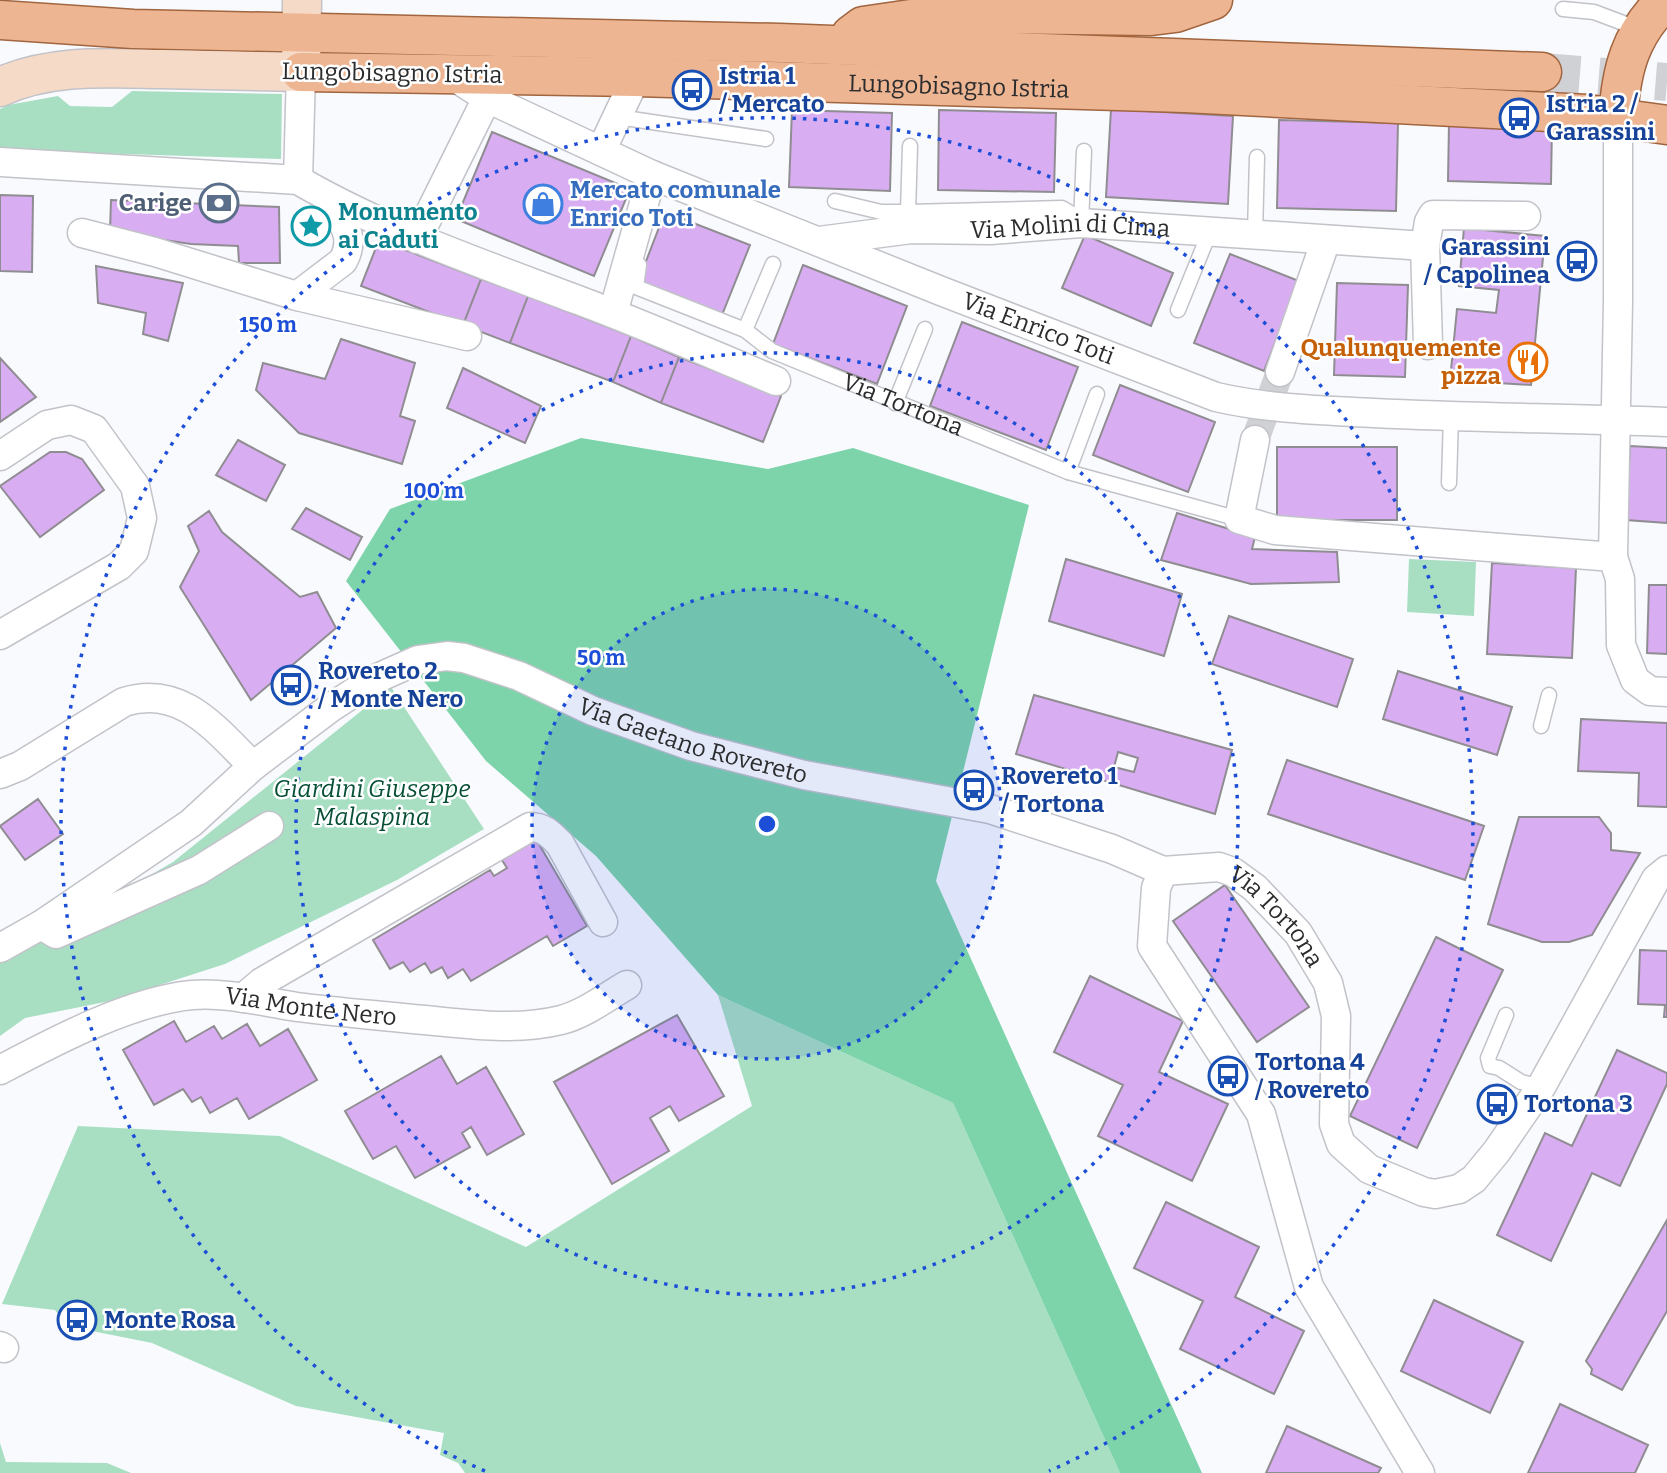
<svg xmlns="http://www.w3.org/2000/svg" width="1667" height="1473" font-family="Bitter,serif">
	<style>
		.green { fill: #a8dfc3 }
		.forest { fill: #7dd4aa }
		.building { fill: #d9adf1; stroke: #908d92; stroke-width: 2; fill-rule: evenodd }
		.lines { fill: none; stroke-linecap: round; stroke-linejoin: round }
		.street-tunnel { stroke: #d0d1d4; stroke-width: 28; stroke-dasharray: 28 14; stroke-linecap: butt }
		.primary-tunnel { stroke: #d0d1d4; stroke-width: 38; stroke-dasharray: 38 19; stroke-linecap: butt }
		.lane-casing { stroke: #c2c3c9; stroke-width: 17 }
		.street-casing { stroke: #c2c3c9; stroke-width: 31 }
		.secondary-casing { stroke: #c2c3c9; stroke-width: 41 }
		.primary-casing { stroke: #a1653f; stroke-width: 41 }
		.lane { stroke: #fff; stroke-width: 14 }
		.street { stroke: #fff; stroke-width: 28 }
		.secondary { stroke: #f6dac8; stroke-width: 38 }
		.primary { stroke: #edb591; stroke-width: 38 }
		.ring { fill: none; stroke: #1d4ed8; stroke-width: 3.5; stroke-dasharray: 3.5 7 }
		.labels { text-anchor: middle; stroke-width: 5; stroke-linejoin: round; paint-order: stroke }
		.street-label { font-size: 24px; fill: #2b2c2e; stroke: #fff }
		.transit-label { font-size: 24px; font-weight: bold; fill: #164399; stroke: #fff; text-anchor: start }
		.shop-label { font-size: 24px; font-weight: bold; fill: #366cbe; stroke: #fff; text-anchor: start }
		.service-label { font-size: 24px; font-weight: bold; fill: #4e5e75; stroke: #fff; text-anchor: end }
		.culture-label { font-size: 24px; font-weight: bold; fill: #0d838f; stroke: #fff; text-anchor: start }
		.food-label { font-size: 24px; font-weight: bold; fill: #c56008; stroke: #fff; text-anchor: end }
		.park-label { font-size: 24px; font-style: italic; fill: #064f35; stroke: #fff }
		.centre { fill: #1d4ed8; stroke: #fff; stroke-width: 3.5 }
		.ring-label { font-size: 21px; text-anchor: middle; font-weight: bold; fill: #1d4ed8; stroke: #fff; stroke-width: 5; stroke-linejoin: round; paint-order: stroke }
	</style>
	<rect width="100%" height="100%" fill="#f9fafe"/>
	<path class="green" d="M132 91 282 94 281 159 0 150V109L8 105 58 96 70 106 112 107Z
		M1409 559 1476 562 1474 616 1407 612Z
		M391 687 484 829 397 880 225 964 110 1001 25 1018 0 1036V959L18 952 173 862Z
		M718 995 953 1103 1120 1473H465L458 1463 440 1455 444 1433 296 1406 152 1343 67 1326 55 1310 2 1304 78 1126 280 1136 526 1247 752 1106Z
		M0 1443 6 1462 107 1463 131 1473H0Z"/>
	<path class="forest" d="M581 438 768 469 853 448 1029 505 936 881 1202 1473H1120L953 1103 718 995 596 856 486 761 346 581 390 509Z"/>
	<path class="building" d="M1111 109 1233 116 1228 204 1106 197Z
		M792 110 892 113 890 191 789 187Z
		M939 110 1056 113 1054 192 938 190Z
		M1279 120 1398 123 1396 211 1277 208Z
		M1449 123 1552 125 1551 184 1448 181Z
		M492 132 630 189 594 276 456 219Z
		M0 195 33 196 32 272 0 271Z
		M111 200 279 207 280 263H239L238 246 191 244 110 232Z
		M665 212 750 245 722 315 638 282Z
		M1464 228 1545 236 1531 385 1450 380 1457 309 1496 313 1499 290 1459 286Z
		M1085 235 1173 273 1151 326 1062 288Z
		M379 240 481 279 463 325 361 286Z
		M1230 254 1299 281 1264 371 1194 343Z
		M803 265 907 306 877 384 773 344Z
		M96 266 183 283 168 341 143 334 146 313 98 303Z
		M481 279 528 296 510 343 463 325Z
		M1337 283 1408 285 1405 377 1334 375Z
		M528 296 631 336 613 382 510 343Z
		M962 322 1078 367 1046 450 930 406Z
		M631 336 679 357 661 403 613 382Z
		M341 339 415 363 400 416 415 421 402 464 299 433 256 390 263 363 325 379Z
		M679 357 781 396 763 442 661 403Z
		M0 358 36 397 0 422Z
		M463 368 541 406 525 443 447 408Z
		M1120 385 1215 422 1188 492 1093 455Z
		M238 440 285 465 266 501 216 475Z
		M1630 446 1667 448V523L1626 520Z
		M1277 447H1397V520H1277Z
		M50 452H66L82 459 104 490 40 537 0 486Z
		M306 508 362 537 350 560 292 529Z
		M209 511 222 532 300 597 317 592 336 628 251 700 180 587 199 551 188 526Z
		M1177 513 1255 537 1252 549 1337 552 1339 582 1251 584 1161 560Z
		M1066 559 1182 594 1164 656 1049 621Z
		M1492 563 1576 568 1572 658 1487 654Z
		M1649 585H1667V654L1647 653Z
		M1229 616 1353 659 1337 707 1212 664Z
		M1398 671 1512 707 1497 755 1383 719Z
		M1034 695 1232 750 1215 814 1016 754ZM1118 752 1138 758 1134 772 1114 767Z
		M1581 719 1667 723V807L1638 806 1639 773 1578 771Z
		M1287 760 1484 826 1465 880 1268 814Z
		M38 799 63 834 25 860 0 826Z
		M1519 817H1599L1611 833V850L1640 853 1592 935 1569 942H1542L1488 924Z
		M536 839 587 926 553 946 547 936 471 981 463 969 448 978 442 967 431 973 425 963 410 972 403 962 390 969 373 940 490 870 494 876 507 868 502 860Z
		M1225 885 1309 1007 1257 1042 1173 921Z
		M1436 937 1503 970 1417 1148 1350 1116Z
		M1640 950 1667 951V1017H1664L1665 1005 1638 1004Z
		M1090 976 1183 1021 1159 1072 1228 1104 1192 1181 1098 1136 1123 1085 1054 1052Z
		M677 1015 724 1096 679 1121 670 1106 650 1118 669 1151 612 1184 554 1082Z
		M174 1021 186 1042 214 1026 222 1039 247 1024 260 1046 288 1029 317 1080 249 1119 237 1098 210 1113 201 1097 192 1102 183 1089 154 1105 123 1050Z
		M1617 1050 1667 1073V1084L1620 1186 1592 1173 1551 1261 1497 1235 1545 1133 1572 1146Z
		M441 1056 457 1084 486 1067 524 1134 487 1155 471 1127 462 1133 470 1147 415 1178 396 1146 373 1159 345 1111Z
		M1166 1202 1259 1247 1235 1297 1304 1331 1274 1394 1180 1349 1203 1301 1134 1268Z
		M1667 1220V1311L1622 1390 1591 1374 1592 1369 1586 1361Z
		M1434 1300 1523 1342 1490 1413 1401 1371Z
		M1560 1404 1648 1445 1635 1473H1528Z
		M1287 1426 1381 1468 1378 1473H1266Z"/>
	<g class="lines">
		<path class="street-tunnel" d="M1255 440 1280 372"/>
		<path class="primary-tunnel" d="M1542 72 1667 82"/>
		<defs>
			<g id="lane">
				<path d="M1563 9 1594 12 1639 29"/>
				<path d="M618 117 766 139"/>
				<path d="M910 146 908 212 1062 208 1074 215 1080 222"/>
				<path d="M835 201 881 212H908"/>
				<path d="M1081 223 1084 151"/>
				<path d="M1255 234 1257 157"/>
				<path id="s1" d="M639 265 636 287 745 330 772 351 1068 472 1239 519"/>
				<path d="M1178 310 1210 231"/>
				<path d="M745 330 773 264"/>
				<path d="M895 403 925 329"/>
				<path d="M1068 472 1097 394"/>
				<path d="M1449 483 1451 416"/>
				<path d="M1541 726 1549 695"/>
				<path d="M1506 1015 1488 1058 1490 1066 1499 1068 1521 1082 1541 1087"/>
			</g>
			<g id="street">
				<path id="s2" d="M450 74 487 98 652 175 941 291 1216 397C1268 409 1321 410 1374 413 1472 418 1569 418 1667 422"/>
				<path d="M1618 118V302L1613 557 1620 579 1621 645 1635 680 1650 691 1667 692"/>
				<path d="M601 151 636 77"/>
				<path d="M0 162 298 180C386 231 483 264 578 300 645 325 711 354 776 381"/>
				<path d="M298 180 301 72"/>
				<path d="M329 198C341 221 357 236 343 261L297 296 467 336"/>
				<path d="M82 233 155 252 297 296"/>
				<path d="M417 239 487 98"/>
				<path id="s3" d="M819 241 911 229 990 230 1081 223 1425 246 1429 222 1433 215 1526 216"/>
				<path d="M1425 246 1428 345"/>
				<path d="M613 313 652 175"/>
				<path d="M1280 372 1326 240"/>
				<path d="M1255 440 1239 519 1275 530 1613 557"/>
				<path d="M0 456 47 425 71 420 94 429 135 486 142 518 134 551 119 566 0 635"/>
				<path d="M0 774 20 766 124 702C182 684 216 730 253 766"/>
				<path d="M1163 871 1156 888 1152 946 1261 1114 1309 1287 1420 1473"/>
				<path d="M41 925 56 934 199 870 269 826"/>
				<path id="s4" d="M0 948 41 925 191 823 253 766 330 708 373 680 418 660 447 656 464 658 519 676 593 711 691 746 804 775 990 809 1112 849 1163 871 1219 867 1233 872 1255 888 1298 933 1328 983 1336 1016 1334 1124 1341 1144 1369 1169 1424 1192 1435 1194 1459 1189 1474 1179 1497 1151 1541 1087 1656 879 1667 870"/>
				<path d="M243 998 262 982 530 827C544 827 550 834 560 844L603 922"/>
				<path id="s5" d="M0 1070C55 1041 130 1001 192 995 227 992 263 1002 297 1007 336 1012 375 1015 413 1019 462 1023 513 1032 561 1020 585 1014 606 997 627 985"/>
				<path d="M0 1346 4 1348"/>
			</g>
			<path id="secondary" d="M0 87C50 64 106 68 160 69 207 70 254 71 301 72L302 0"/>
			<g id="primary">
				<path d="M0 20 133 29 780 43 1542 72"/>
				<path d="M848 41 851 35 863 26 925 17 986 14 1151 16 1175 13 1213 0"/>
				<path id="s6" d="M301 72 636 77 1185 93 1588 114 1667 125"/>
				<path d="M1618 118C1621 70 1630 34 1666 0"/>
			</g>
		</defs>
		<use href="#lane" class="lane-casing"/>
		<use href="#street" class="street-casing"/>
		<use href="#secondary" class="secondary-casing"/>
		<use href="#primary" class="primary-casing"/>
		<use href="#lane" class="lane"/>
		<use href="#street" class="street"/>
		<use href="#secondary" class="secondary"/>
		<use href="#primary" class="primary"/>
	</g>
	<circle cx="767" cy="824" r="235" fill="#1d4ed8" fill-opacity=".12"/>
	<g class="ring">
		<circle cx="767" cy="824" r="235"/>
		<circle cx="767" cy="824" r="471"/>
		<path d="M485 1471A706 706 0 1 1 1049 1471"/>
	</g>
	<defs>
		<symbol id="bus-ring" viewBox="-11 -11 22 22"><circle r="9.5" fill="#fff" stroke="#1a4fb4" stroke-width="1.5"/><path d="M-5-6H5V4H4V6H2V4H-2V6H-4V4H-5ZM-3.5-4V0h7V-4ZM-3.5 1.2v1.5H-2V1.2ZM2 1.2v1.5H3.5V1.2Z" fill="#1a4fb4"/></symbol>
		<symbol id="bank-ring" viewBox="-11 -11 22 22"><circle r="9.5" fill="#fff" stroke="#5c6f8a" stroke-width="1.5"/><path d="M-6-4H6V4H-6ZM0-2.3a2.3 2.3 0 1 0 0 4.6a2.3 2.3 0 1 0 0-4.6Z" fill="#5c6f8a"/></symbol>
		<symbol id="shop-ring" viewBox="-11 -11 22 22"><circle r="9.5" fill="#fff" stroke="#3f7fe0" stroke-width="1.5"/><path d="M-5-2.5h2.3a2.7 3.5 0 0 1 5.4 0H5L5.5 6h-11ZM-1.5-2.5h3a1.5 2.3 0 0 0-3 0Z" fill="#3f7fe0"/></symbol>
		<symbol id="sight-ring" viewBox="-11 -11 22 22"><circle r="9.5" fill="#fff" stroke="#0f9aa8" stroke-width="1.5"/><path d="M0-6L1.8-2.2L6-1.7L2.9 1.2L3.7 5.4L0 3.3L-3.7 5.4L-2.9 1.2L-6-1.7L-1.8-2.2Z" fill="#0f9aa8"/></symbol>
		<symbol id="restaurant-ring" viewBox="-11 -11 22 22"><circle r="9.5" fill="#fff" stroke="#e8710a" stroke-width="1.5"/><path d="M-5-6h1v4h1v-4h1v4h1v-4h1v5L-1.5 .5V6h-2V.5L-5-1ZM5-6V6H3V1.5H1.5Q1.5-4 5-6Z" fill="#e8710a"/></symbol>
	</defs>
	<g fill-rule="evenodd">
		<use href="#bus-ring" x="670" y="68" width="44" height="44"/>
		<use href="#bus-ring" x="1497" y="96" width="44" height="44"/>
		<use href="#bank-ring" x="197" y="181" width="44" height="44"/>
		<use href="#shop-ring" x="521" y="182" width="44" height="44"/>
		<use href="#sight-ring" x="289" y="204" width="44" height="44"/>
		<use href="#bus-ring" x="1555" y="239" width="44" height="44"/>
		<use href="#restaurant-ring" x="1506" y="340" width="44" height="44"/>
		<use href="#bus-ring" x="269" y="663" width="44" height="44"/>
		<use href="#bus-ring" x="952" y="768" width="44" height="44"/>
		<use href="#bus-ring" x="1206" y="1054" width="44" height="44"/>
		<use href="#bus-ring" x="1475" y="1082" width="44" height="44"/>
		<use href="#bus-ring" x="55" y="1298" width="44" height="44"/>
	</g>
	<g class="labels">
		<g class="street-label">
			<text transform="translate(392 73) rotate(1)" y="8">Lungobisagno Istria</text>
			<text dy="8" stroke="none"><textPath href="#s6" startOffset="658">Lungobisagno Istria</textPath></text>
			<text dy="8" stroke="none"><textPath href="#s3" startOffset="252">Via Molini di Cima</textPath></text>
			<text dy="8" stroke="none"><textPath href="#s2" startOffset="642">Via Enrico Toti</textPath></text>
			<text dy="8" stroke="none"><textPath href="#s1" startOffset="315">Via Tortona</textPath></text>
			<text dy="8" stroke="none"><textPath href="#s4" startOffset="800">Via Gaetano Rovereto</textPath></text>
			<text dy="8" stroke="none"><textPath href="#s4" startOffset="1423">Via Tortona</textPath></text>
			<text dy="8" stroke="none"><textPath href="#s5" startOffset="327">Via Monte Nero</textPath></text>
		</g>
		<g class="transit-label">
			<text x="719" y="84">Istria 1<tspan x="719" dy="28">/ Mercato</tspan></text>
			<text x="1546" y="112">Istria 2 /<tspan x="1546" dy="28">Garassini</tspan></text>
			<text x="1550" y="255" text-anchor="end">Garassini<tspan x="1550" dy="28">/ Capolinea</tspan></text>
			<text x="318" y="679">Rovereto 2<tspan x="318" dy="28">/ Monte Nero</tspan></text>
			<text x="1001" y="784">Rovereto 1<tspan x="1001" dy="28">/ Tortona</tspan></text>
			<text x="1255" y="1070">Tortona 4<tspan x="1255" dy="28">/ Rovereto</tspan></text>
			<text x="1524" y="1112">Tortona 3</text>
			<text x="104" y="1328">Monte Rosa</text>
		</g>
		<g class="shop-label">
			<text x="570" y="198">Mercato comunale<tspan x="570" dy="28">Enrico Toti</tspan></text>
		</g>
		<g class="service-label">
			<text x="192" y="211">Carige</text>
		</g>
		<g class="culture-label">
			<text x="338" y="220">Monumento<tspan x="338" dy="28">ai Caduti</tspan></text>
		</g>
		<g class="food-label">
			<text x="1501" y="356">Qualunquemente<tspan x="1501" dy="28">pizza</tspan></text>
		</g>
		<g class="park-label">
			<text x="372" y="797">Giardini Giuseppe<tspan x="372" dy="28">Malaspina</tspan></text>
		</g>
	</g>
	<circle cx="767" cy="824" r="10" class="centre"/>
	<g class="ring-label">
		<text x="268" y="332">150 m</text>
		<text x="434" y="498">100 m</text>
		<text x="601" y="665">50 m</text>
	</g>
</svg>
